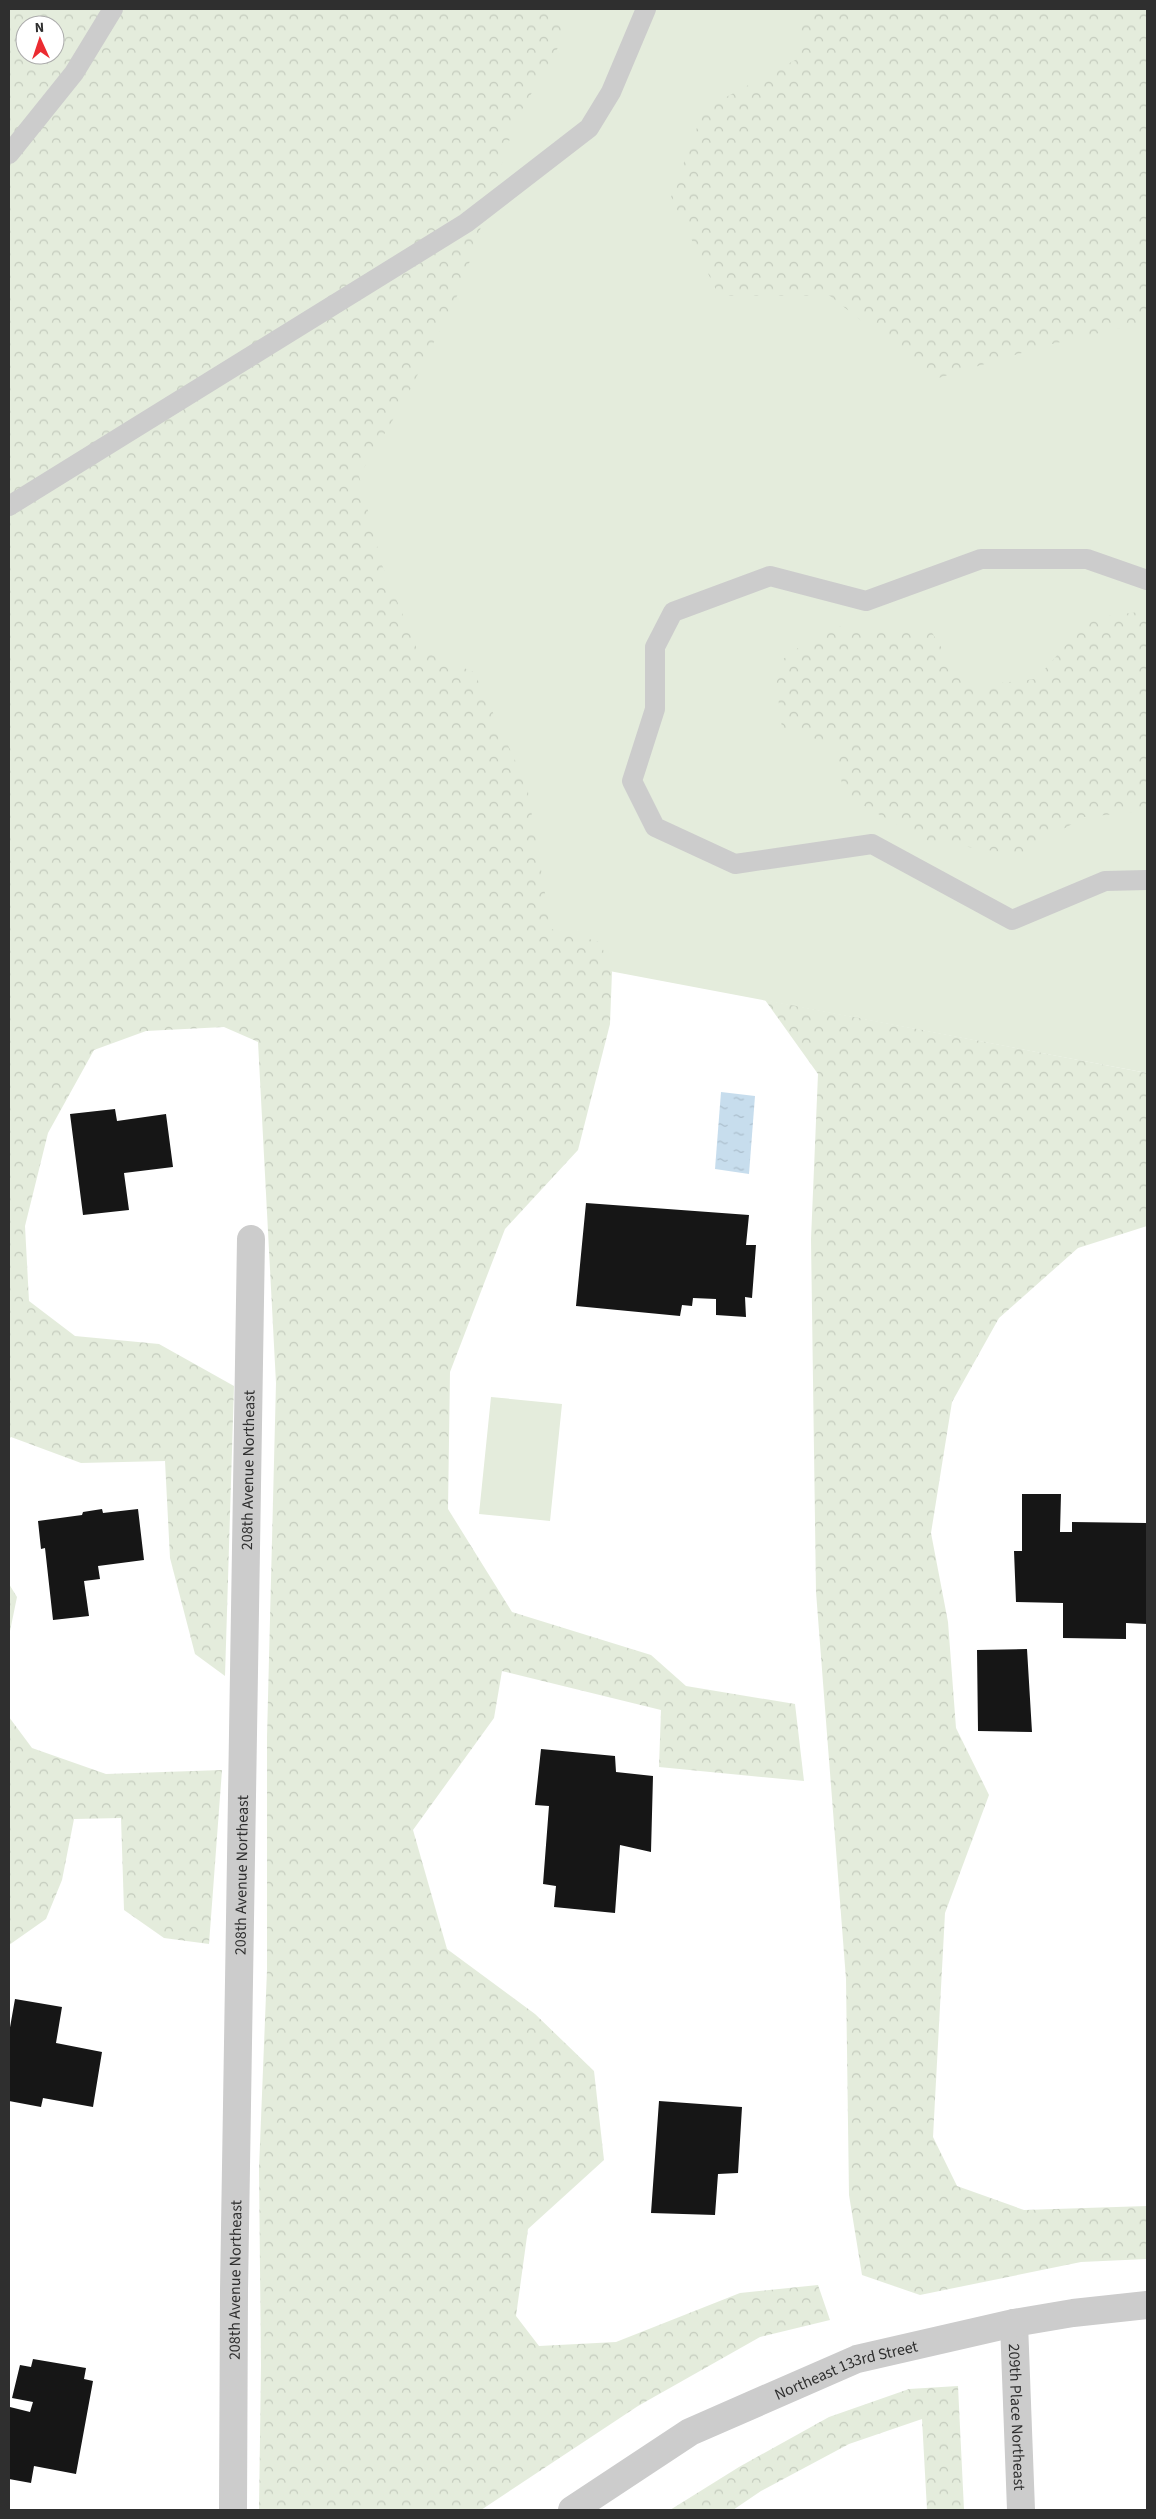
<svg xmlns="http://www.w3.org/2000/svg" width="1156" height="2519" font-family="'Source Sans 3',sans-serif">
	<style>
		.grass { fill: #e4ecdc; fill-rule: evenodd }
		.forest { fill: url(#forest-crowns); fill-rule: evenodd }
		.water { fill: url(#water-ripples) }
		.building { fill: #161616 }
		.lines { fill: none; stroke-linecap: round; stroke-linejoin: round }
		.service { stroke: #ccc; stroke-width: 20 }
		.minor { stroke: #ccc; stroke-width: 28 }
		.tertiary { stroke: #ccc; stroke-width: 28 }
		.labels { text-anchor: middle; stroke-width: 5; stroke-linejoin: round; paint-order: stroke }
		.street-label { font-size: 16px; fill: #2f2f2f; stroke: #fff }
	</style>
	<defs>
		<pattern id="forest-crowns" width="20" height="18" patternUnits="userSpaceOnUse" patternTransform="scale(1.25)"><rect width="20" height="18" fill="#e4ecdc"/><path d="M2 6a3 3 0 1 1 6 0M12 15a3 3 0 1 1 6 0" fill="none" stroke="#c4cbbd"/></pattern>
		<pattern id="water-ripples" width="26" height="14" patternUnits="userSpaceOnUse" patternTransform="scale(1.25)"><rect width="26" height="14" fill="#c7dded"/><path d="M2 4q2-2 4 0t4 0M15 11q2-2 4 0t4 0" fill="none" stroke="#abbecc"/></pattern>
	</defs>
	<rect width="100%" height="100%" fill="#fff"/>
	<path class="grass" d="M9 9H1147V1073L530 956 9 872ZM25 25H55V55H25Z
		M491 1397 562 1404 550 1521 479 1514Z"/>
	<path class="forest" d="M9 9H557L563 39 516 120 461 288 406 398 359 476 382 565 417 649 474 672 527 786 551 929 600 942 612 972 610 1024 578 1150 505 1229 450 1372 448 1509 512 1612 651 1655 686 1686 795 1704 804 1781 659 1767 661 1710 502 1671 494 1718 413 1830 447 1949 535 2014 594 2071 604 2160 528 2229 516 2316 539 2346 616 2342 740 2293 818 2285 830 2320 760 2337 638 2406 481 2510H259L261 2365 259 2169 267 1970V1737L276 1383 258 1042 224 1027 146 1031 94 1050 48 1133 25 1226 29 1301 75 1336 159 1344 234 1386 225 1676 195 1654 170 1558 165 1461 81 1463 11 1437 9 1439ZM25 25H55V55H25Z
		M800 9H1147V322L1048 345 935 379 830 296H719L671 197 704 109 799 58Z
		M1147 611V811L1084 817 1019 855 924 840 843 794 837 746 782 728 774 666 827 626 931 631 966 687 1036 679 1090 618Z
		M765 1000 1147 1073V1226L1078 1248 999 1318 952 1402 931 1533 948 1622 956 1728 989 1795 945 1913 933 2137 957 2186 1024 2210 1147 2206V2259L1081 2262 920 2295 862 2275 849 2195 846 1979 816 1592 811 1239 818 1074Z
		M9 1584 17 1597 9 1636Z
		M9 1717 32 1748 106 1774 222 1770 209 1944 164 1938 124 1910 121 1818 74 1819 62 1880 46 1919 9 1945Z
		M958 2386 964 2510H927L922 2419 849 2444 761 2491 733 2510H670L739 2467 829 2417 909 2389Z"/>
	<path class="water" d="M721 1092 755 1096 749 1174 715 1169Z"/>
	<path class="building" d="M115 1109 117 1121 166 1114 173 1167 124 1173 129 1210 83 1215 70 1114Z
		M586 1203 749 1215 746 1245H756L752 1298 745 1297 746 1317 716 1315V1299L693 1298 692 1306 682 1305 680 1316 576 1306Z
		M1022 1494H1061L1060 1532H1072V1522L1147 1523V1624L1126 1623V1639L1063 1638V1603L1016 1602 1014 1551H1022Z
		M102 1509 103 1513 138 1509 144 1560 98 1566 100 1579 84 1581 89 1616 53 1620 45 1548 41 1549 38 1521 82 1515 83 1512Z
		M1027 1649 1032 1732 978 1731 977 1650Z
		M541 1749 615 1756 616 1772 653 1776 651 1852 620 1845 615 1913 554 1907 556 1886 543 1884 549 1806 535 1805Z
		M15 1999 62 2007 56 2043 102 2052 93 2107 43 2098 41 2107 9 2101V2033Z
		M659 2101 742 2107 738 2173 718 2174 715 2215 651 2213Z
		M33 2359 86 2368 84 2379 93 2381 76 2474 34 2466 31 2483 9 2479V2412L10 2407 30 2412 33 2402 12 2398 20 2365 31 2367Z"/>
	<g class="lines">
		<path class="service" d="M9 154 74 73 113 9
			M9 506 466 223 589 128 611 92 646 9
			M1147 580 1087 559H981L866 601 770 576 673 612 655 647V709L632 781 655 827 735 864 872 844 1012 920 1105 881 1147 880"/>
		<g class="minor">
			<path id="s1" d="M1014 2323 1021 2510"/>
			<path id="s2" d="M233 2510 234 2290 251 1239"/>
		</g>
		<path class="tertiary" id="s3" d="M572 2510 690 2432 857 2359 1014 2323 1073 2313 1147 2305"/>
	</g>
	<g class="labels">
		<g class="street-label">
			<text dy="6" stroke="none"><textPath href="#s2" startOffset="1040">208th Avenue Northeast</textPath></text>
			<text dy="6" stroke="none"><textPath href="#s2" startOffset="635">208th Avenue Northeast</textPath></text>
			<text dy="6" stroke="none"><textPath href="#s2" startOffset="230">208th Avenue Northeast</textPath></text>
			<text dy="6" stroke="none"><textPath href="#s3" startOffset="310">Northeast 133rd Street</textPath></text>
			<text dy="6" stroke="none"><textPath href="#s1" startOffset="94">209th Place Northeast</textPath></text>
		</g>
	</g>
	<rect width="1156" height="2519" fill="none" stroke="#2f2f2f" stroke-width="20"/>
	<g transform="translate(40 40) rotate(357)"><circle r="24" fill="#ffffff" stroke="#acacac"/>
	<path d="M0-4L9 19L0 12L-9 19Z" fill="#eb2b31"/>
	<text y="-8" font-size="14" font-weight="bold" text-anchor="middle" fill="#2f2f2f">N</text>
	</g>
</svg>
